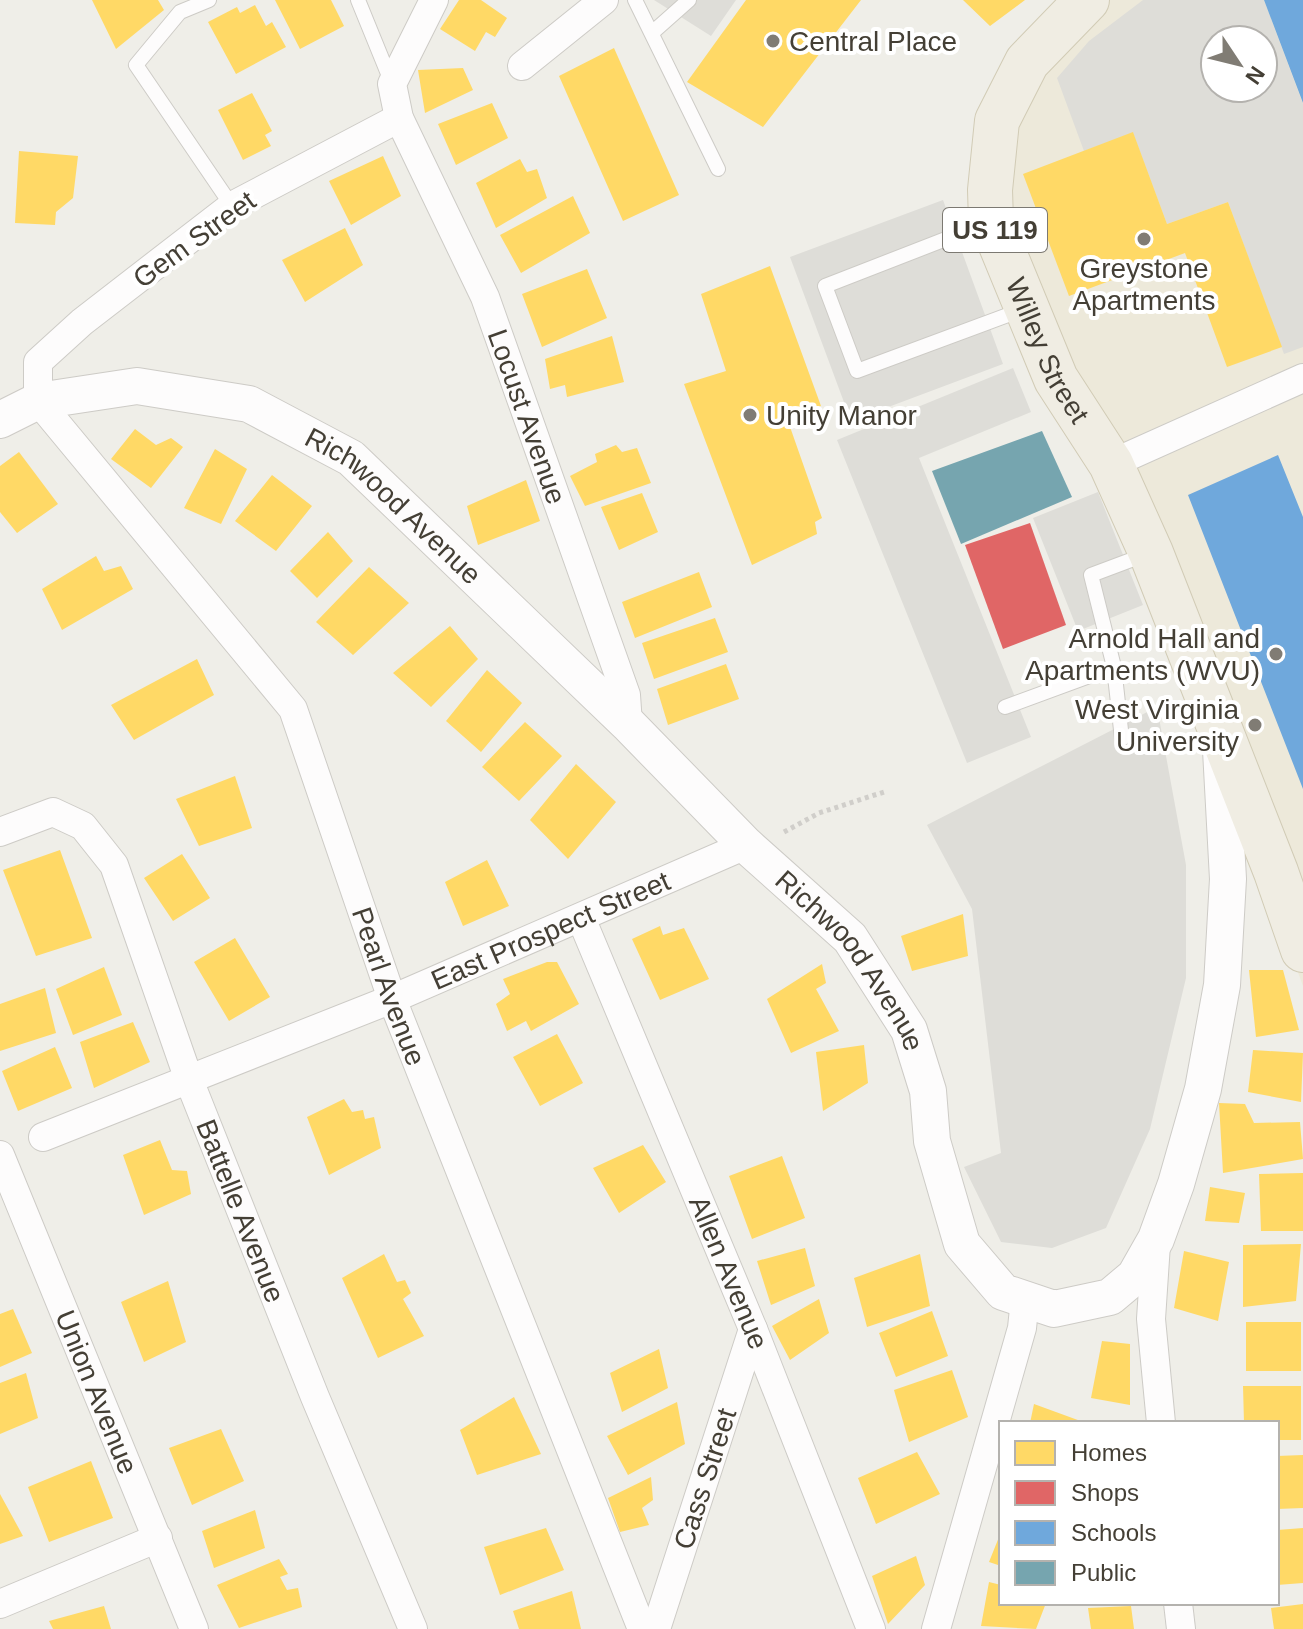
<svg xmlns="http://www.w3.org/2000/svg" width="1303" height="1629" font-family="Helvetica,sans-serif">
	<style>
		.education { fill: #ede9da; fill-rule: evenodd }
		.parking { fill: #deddd8; fill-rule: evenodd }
		.homes { fill: #ffd966 }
		.shops { fill: #e06666 }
		.schools { fill: #6fa8dc }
		.public { fill: #76a5af }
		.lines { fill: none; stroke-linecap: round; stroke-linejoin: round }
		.service-casing { stroke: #cdcbc6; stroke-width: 16 }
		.minor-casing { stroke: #cdcbc6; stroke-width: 30 }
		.tertiary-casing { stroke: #cdcbc6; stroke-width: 38 }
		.primary-casing { stroke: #d1cbb5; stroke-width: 46 }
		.path { stroke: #d0ceca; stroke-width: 5; stroke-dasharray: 4 4; stroke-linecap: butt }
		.service { stroke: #fdfcfc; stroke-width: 14 }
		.minor { stroke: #fdfcfc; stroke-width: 28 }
		.tertiary { stroke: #fdfcfc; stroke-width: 36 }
		.primary { stroke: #f0ede3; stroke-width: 44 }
		.poi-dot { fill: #807c74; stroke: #fff; stroke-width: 3 }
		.labels { text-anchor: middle; stroke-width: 8; stroke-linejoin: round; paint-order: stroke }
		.shield { fill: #fff; stroke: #7c7972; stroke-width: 2 }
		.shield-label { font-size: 26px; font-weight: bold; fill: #443f35 }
		.poi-label { font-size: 28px; fill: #443f35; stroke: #fff; text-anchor: start }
		.street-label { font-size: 28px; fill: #443f35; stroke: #fff }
	</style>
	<rect width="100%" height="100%" fill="#efeee8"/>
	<path class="education" d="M1104 0H1303V986L1111 465 990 190 997 121ZM1215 40H1263V88H1215Z"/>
	<path class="parking" d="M654 0H736L711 36Z
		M1143 0H1264L1303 104V347L1284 354 1228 202 1167 224 1133 133 1084 151 1057 78 1089 41ZM1215 40H1263V88H1215Z
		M943 200 1003 364 851 421 790 257Z
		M1013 368 1031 412 919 458 1031 737 967 763 837 440Z
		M1098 492 1143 605 1078 631 1033 518Z
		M1157 707 1186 865V978L1150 1129 1106 1228 1052 1248 1001 1242 964 1167 1001 1153 972 909 927 825Z"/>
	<path class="homes" d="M92 0H158L164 10 116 49Z
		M275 0H331L344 26 300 49Z
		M459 0H481L507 18 495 37 486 32 475 51 440 29Z
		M746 0H861L763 127 687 82Z
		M963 0H1025L990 26Z
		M255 5 266 26 272 22 286 47 236 74 208 22 237 7 240 13Z
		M614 48 679 195 623 221 559 76Z
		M463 68 473 90 425 113 418 70Z
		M252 93 272 131 265 135 271 146 243 160 218 110Z
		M492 103 508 138 456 165 438 124Z
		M1133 132 1167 224 1228 202 1282 347 1227 367 1185 253 1069 296 1023 174Z
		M19 151 78 156 73 198 56 212 55 225 15 223Z
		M383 156 401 196 351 225 329 181Z
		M520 159 527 172 537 169 547 198 496 228 476 183Z
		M573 196 590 233 521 273 500 235Z
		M345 228 363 265 305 302 282 260Z
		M770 266 821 406 789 424 822 518 815 522 817 534 752 565 684 384 726 371 701 294Z
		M587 269 607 318 542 347 522 294Z
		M612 336 624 382 567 397 565 385 550 389 545 359Z
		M135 429 156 445 171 438 183 447 151 488 111 459Z
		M616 445 622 452 637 448 651 483 585 506 570 476 597 462 595 454Z
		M215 449 247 469 221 524 184 508Z
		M19 452 58 504 17 533 0 512V466Z
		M272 475 312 506 276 551 235 521Z
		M526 480 540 521 478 545 467 506Z
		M642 493 658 532 619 550 601 507Z
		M328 532 353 561 317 598 290 571Z
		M96 556 104 571 121 566 133 589 62 630 42 589Z
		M369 567 409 603 353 655 316 622Z
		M699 572 712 607 635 638 622 602Z
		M715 618 728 652 654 679 642 643Z
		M450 626 478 659 431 707 393 673Z
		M197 659 214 695 134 740 111 705Z
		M726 664 739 699 668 725 657 689Z
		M487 670 522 703 481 752 446 721Z
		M525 722 562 756 519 801 482 767Z
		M576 764 616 802 568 859 530 820Z
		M235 776 252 828 199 846 176 799Z
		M60 850 92 938 36 956 3 870Z
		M182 854 210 898 173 921 144 878Z
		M487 860 509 906 463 926 445 882Z
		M963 914 968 956 912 971 901 936Z
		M660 926 663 935 684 928 709 979 660 1000 632 939Z
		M235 938 270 997 229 1021 194 962Z
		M547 962H557L579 1004 531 1031 526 1021 507 1031 496 1004 510 994 503 979Z
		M822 964 826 983 816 989 839 1031 791 1053 767 999Z
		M104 967 122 1015 73 1035 56 989Z
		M1249 970H1283L1299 1030 1256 1037Z
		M45 988 56 1033 0 1051V1004Z
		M133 1022 150 1062 94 1088 80 1042Z
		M557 1034 583 1083 540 1106 513 1057Z
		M864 1045 868 1083 823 1111 816 1052Z
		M55 1047 72 1088 18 1111 2 1071Z
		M1253 1050 1303 1053 1301 1102 1248 1092Z
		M344 1099 352 1112 363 1110 365 1119 374 1117 381 1148 329 1175 307 1117Z
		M1219 1103 1245 1104 1254 1123 1300 1122 1303 1159 1223 1173Z
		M160 1140 172 1170 187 1171 191 1194 144 1215 123 1155Z
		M643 1145 666 1182 619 1213 593 1168Z
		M782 1156 805 1218 752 1239 729 1176Z
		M1303 1173V1231H1261L1259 1174Z
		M1210 1187 1245 1193 1239 1223 1205 1221Z
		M1301 1244 1296 1301 1243 1307V1245Z
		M805 1248 815 1286 771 1305 757 1261Z
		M1184 1251 1229 1262 1218 1321 1174 1308Z
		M384 1254 397 1282 405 1280 411 1293 403 1299 424 1336 378 1358 342 1278Z
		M920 1254 930 1306 867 1327 854 1278Z
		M168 1281 186 1342 144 1362 121 1302Z
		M819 1299 829 1333 790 1360 772 1326Z
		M13 1309 32 1353 0 1367V1314Z
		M932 1311 948 1356 896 1377 879 1333Z
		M1246 1322H1301V1371H1246Z
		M1102 1341 1130 1344V1405L1091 1398Z
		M659 1349 668 1388 622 1412 610 1373Z
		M952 1370 968 1417 909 1442 894 1390Z
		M26 1373 38 1418 0 1434V1383Z
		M1243 1386H1301V1440H1277V1423H1244Z
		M514 1397 541 1454 477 1475 460 1430Z
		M677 1402 685 1444 628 1475 607 1436Z
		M1034 1404 1086 1423H1030Z
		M221 1429 244 1481 192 1505 169 1448Z
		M917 1452 940 1494 876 1524 858 1478Z
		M1303 1455V1508L1277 1509V1456Z
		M91 1461 113 1518 49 1542 28 1487Z
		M651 1477 653 1500 642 1508 649 1525 620 1532 608 1498Z
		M0 1494 23 1536 0 1544Z
		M255 1510 265 1548 214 1568 202 1531Z
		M546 1528 564 1570 500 1595 484 1547Z
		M1303 1528V1583L1277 1585V1530Z
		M1001 1532V1566L989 1562Z
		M916 1556 925 1585 888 1624 872 1576Z
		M279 1559 288 1574 280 1577 287 1590 298 1588 302 1607 239 1628 217 1585Z
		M989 1582 1001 1585V1603H1046L1036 1629 981 1626Z
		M572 1591 581 1629H519L513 1611Z
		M1303 1604V1629H1274L1271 1608Z
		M104 1606 111 1629H53L49 1621Z
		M1131 1606 1134 1629H1091L1088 1608Z"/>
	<path class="shops" d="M1030 523 1066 625 1003 649 965 545Z"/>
	<path class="schools" d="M1264 0H1303V103Z
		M1278 455 1303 517V789L1188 495Z"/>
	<path class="public" d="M1042 431 1072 497 961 544 932 471Z"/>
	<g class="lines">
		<defs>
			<path id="service" d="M209 0 180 12 136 65 232 206
				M358 0 391 81
				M635 0 718 169
				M653 32 689 0
				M987 223 825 286 857 371 1024 309
				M1005 707 1114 667
				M1122 739 1114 667 1091 575 1147 554"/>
			<g id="minor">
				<path id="s1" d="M434 0 392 84 399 118 485 297 626 695 628 724"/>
				<path d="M522 66 604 0"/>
				<path id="s2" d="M399 118 232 206 82 322 38 362V401L293 709 392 999 642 1629"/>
				<path d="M1111 464 1303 378"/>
				<path id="s3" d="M0 832 53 812 83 826 114 865 189 1080 315 1397 413 1629"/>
				<path id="s4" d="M581 918 753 1329 871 1629"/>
				<path id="s5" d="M43 1137 392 999 746 845"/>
				<path id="s6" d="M0 1155 194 1629"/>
				<path d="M1156 1244 1151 1319 1161 1423"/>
				<path d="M1178 1603 1181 1629"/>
				<path d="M0 1604 158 1538"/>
				<path id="s7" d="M656 1629 753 1329"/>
				<path d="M936 1629 1022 1328 1025 1299"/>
			</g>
			<g id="tertiary">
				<path id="s8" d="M0 420 38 401 137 386 249 404 351 458 628 724 746 845 850 938 909 1030 928 1091 932 1141 962 1244 1003 1292 1054 1309 1110 1297 1135 1276 1156 1239 1176 1184 1203 1089 1222 985 1228 879 1221 750"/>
			</g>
			<g id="primary">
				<path id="s9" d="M1087 0 1027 62 997 121 990 190 991 221 1056 379 1111 464 1151 553 1276 872 1303 950"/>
			</g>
		</defs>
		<use href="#service" class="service-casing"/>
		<use href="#minor" class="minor-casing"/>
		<use href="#tertiary" class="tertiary-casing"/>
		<use href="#primary" class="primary-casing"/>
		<path class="path" d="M784 832 819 813 884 792"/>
		<use href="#service" class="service"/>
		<use href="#minor" class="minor"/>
		<use href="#tertiary" class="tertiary"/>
		<use href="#primary" class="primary"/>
	</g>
	<g class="poi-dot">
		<circle cx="773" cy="41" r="8"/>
		<circle cx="1144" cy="239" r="8"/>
		<circle cx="750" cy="415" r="8"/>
		<circle cx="1276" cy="654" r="8"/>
		<circle cx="1255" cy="725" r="8"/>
	</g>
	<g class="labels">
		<rect class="shield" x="943" y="208" width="104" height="44" rx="6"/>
		<g class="shield-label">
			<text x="995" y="239">US 119</text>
		</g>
		<g class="poi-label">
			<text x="789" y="51">Central Place</text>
			<text x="1144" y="278" text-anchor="middle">Greystone<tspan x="1144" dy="32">Apartments</tspan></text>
			<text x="766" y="425">Unity Manor</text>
			<text x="1260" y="648" text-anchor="end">Arnold Hall and<tspan x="1260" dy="32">Apartments (WVU)</tspan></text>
			<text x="1239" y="719" text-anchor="end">West Virginia<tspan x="1239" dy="32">University</tspan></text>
		</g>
		<g class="street-label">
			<text transform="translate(194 239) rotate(-36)" y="10">Gem Street</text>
			<text dy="10" stroke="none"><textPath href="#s9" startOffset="394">Willey Street</textPath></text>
			<text dy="10" stroke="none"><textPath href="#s1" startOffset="454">Locust Avenue</textPath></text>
			<text dy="10" stroke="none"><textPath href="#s8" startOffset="434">Richwood Avenue</textPath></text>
			<text dy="10" stroke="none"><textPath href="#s5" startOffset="548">East Prospect Street</textPath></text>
			<text dy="10" stroke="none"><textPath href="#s8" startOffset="1082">Richwood Avenue</textPath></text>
			<text dy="10" stroke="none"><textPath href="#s2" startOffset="1170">Pearl Avenue</textPath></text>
			<text dy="10" stroke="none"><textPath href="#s3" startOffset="508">Battelle Avenue</textPath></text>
			<text dy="10" stroke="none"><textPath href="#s4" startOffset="384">Allen Avenue</textPath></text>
			<text dy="10" stroke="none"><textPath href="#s6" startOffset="256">Union Avenue</textPath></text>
			<text dy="10" stroke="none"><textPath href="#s7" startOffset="158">Cass Street</textPath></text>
		</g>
	</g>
	<rect x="999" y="1421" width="280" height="184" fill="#ffffff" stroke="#b4b2ae" stroke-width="2"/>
	<rect x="1015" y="1441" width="40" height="24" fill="#ffd966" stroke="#b4b2ae" stroke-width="2"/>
	<text x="1071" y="1461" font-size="24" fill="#443f35">Homes</text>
	<rect x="1015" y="1481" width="40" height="24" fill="#e06666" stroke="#b4b2ae" stroke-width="2"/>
	<text x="1071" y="1501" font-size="24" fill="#443f35">Shops</text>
	<rect x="1015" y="1521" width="40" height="24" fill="#6fa8dc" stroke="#b4b2ae" stroke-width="2"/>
	<text x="1071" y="1541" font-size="24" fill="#443f35">Schools</text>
	<rect x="1015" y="1561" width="40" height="24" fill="#76a5af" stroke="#b4b2ae" stroke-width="2"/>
	<text x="1071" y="1581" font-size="24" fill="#443f35">Public</text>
	<g transform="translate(1239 64) rotate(125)"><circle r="38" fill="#ffffff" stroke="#b4b2ae" stroke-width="2"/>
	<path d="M0-6L14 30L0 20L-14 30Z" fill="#807c74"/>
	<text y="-12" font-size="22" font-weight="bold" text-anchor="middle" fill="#443f35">N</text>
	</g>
</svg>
